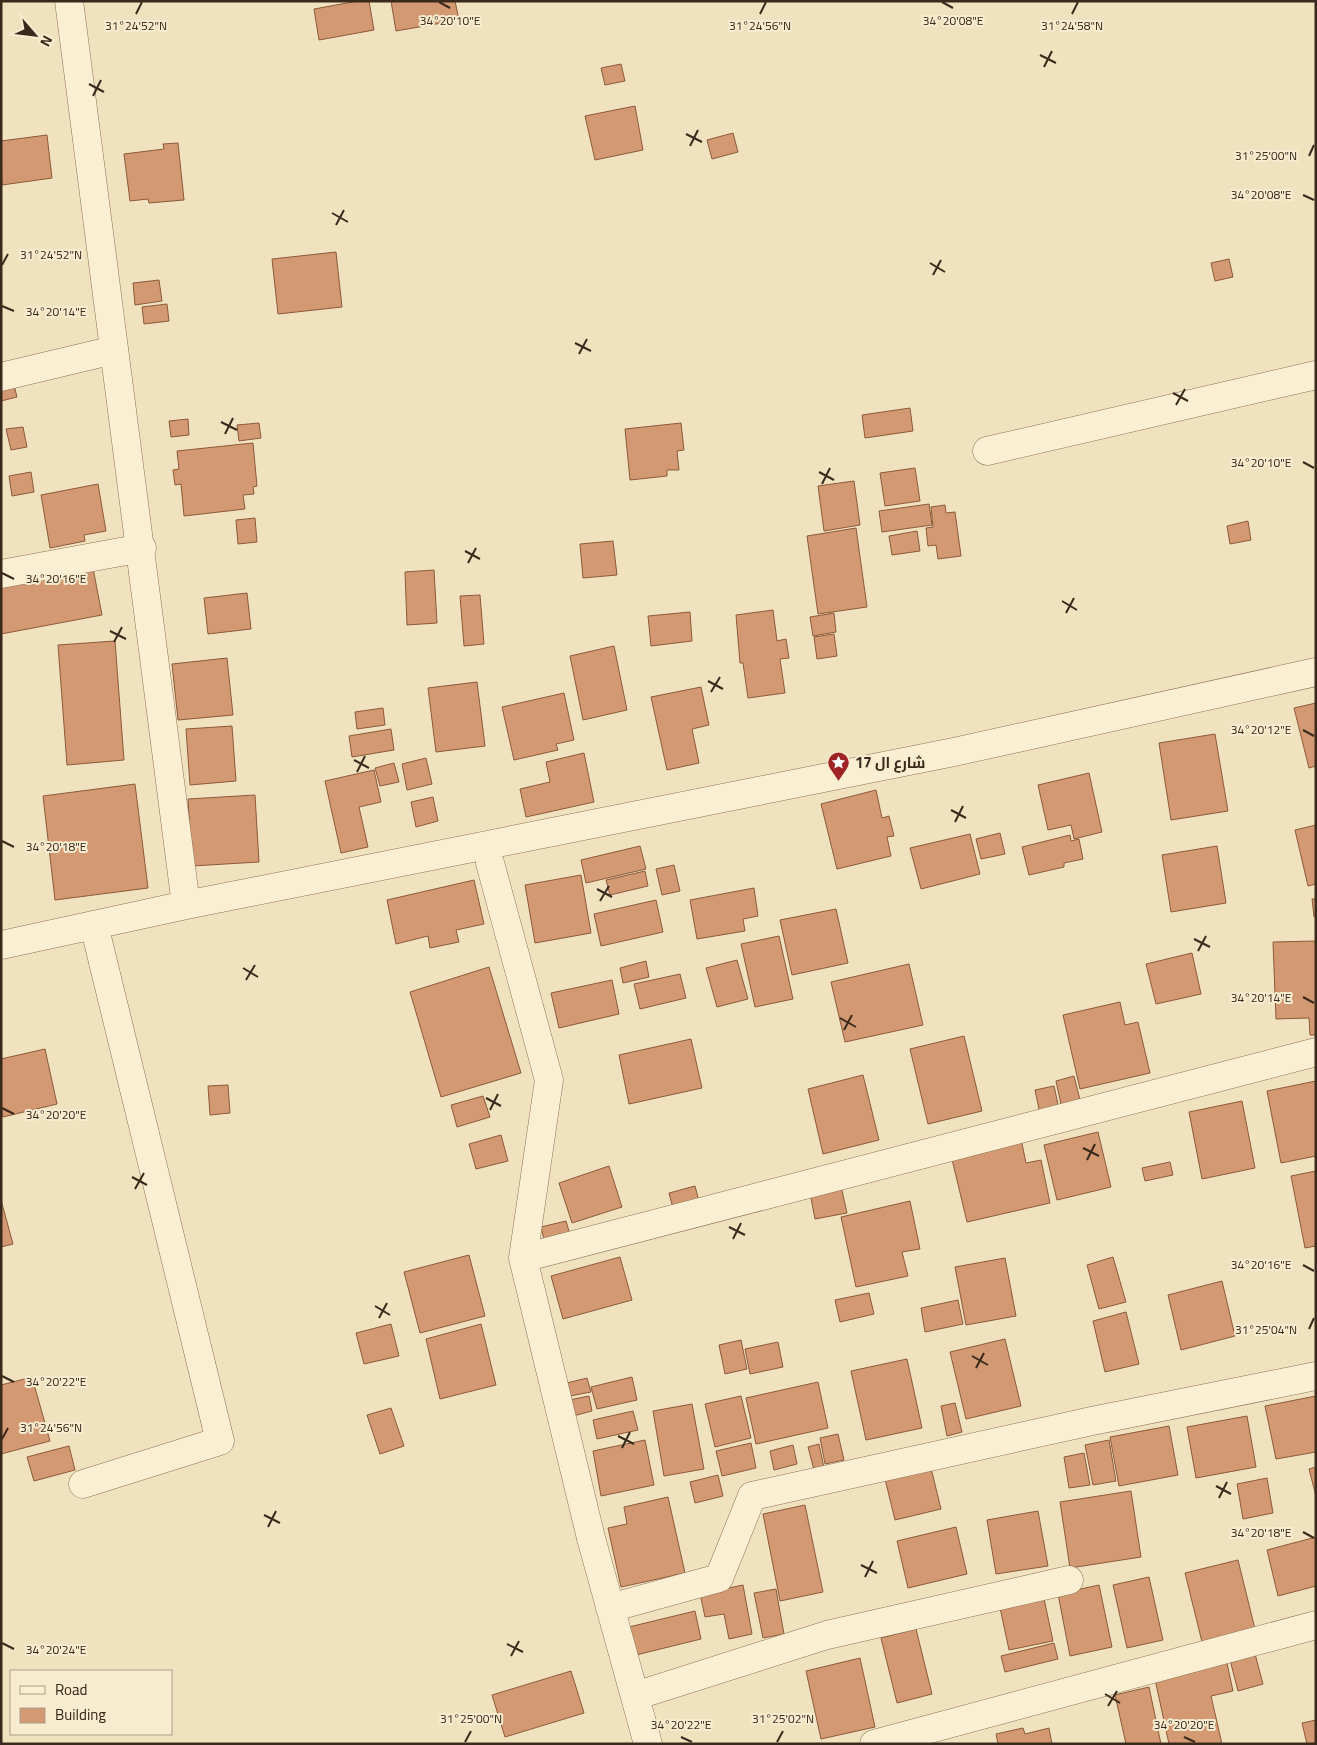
<svg xmlns="http://www.w3.org/2000/svg" width="1317" height="1745" font-family="Georgia,Cairo,serif">
	<style>
		.building { fill: #d29972; stroke: #8c5a3a }
		.lines { fill: none; stroke-linecap: round; stroke-linejoin: round }
		.minor-casing { stroke: #8b7256; stroke-width: 29 }
		.minor { stroke: #fbefd3; stroke-width: 28 }
		.ticks { fill: none; stroke: #3a2a1c; stroke-width: 2 }
		.labels { text-anchor: middle; stroke-width: 4; stroke-linejoin: round; paint-order: stroke }
		.poi-label { font-size: 15px; font-weight: bold; fill: #3a2a1c; stroke: #f8ecd0; text-anchor: start }
		.ticks-label { font-size: 12px; text-anchor: middle; fill: #3a2a1c; stroke: #f8ecd0; stroke-width: 4; stroke-linejoin: round; paint-order: stroke }
	</style>
	<rect width="100%" height="100%" fill="#f1e2bf"/>
	<path class="building" d="M358 1H369L374 30 319 40 314 9Z
		M391 1H455L459 20 396 31Z
		M621 64 625 81 605 85 601 68Z
		M635 106 643 150 595 160 585 116Z
		M733 133 738 152 712 159 707 140Z
		M47 135 52 178 2 185 1 141Z
		M178 143 184 200 149 203 148 199 130 201 124 154 164 149 163 144Z
		M336 252 342 307 278 314 272 259Z
		M1229 259 1233 277 1215 281 1211 263Z
		M159 280 162 301 135 305 133 283Z
		M167 304 169 321 144 324 142 307Z
		M13 381 17 397 1 401V383Z
		M910 408 913 431 865 438 862 415Z
		M188 419 189 435 171 437 169 421Z
		M259 423 261 438 239 441 237 425Z
		M681 423 684 450 677 451 679 470H667V476L630 480 625 429Z
		M23 427 27 447 11 450 6 429Z
		M253 443 257 486 253 487 254 494 243 495 245 509 184 516 181 484 175 485 173 470 179 469 177 451Z
		M915 468 920 501 885 506 880 473Z
		M31 472 34 492 12 496 9 476Z
		M854 481 860 525 824 531 818 486Z
		M98 484 106 531 84 535 85 541 50 548 41 495Z
		M929 504 932 525 882 532 879 511Z
		M945 505 946 513 955 512 961 556 938 559 936 545 928 546 926 528 933 527 931 507Z
		M255 518 257 542 238 544 236 520Z
		M1248 521 1251 540 1230 544 1227 526Z
		M856 528 867 607 818 614 807 536Z
		M917 531 920 551 892 555 889 536Z
		M613 541 617 575 583 578 580 544Z
		M92 563 102 615 1 634V584Z
		M434 570 437 623 407 625 405 572Z
		M247 593 251 629 208 634 204 598Z
		M480 595 484 644 464 646 460 596Z
		M773 610 777 641 786 639 789 658 780 659 785 693 748 698 743 663H740L736 615Z
		M690 612 692 641 651 646 648 616Z
		M834 613 836 632 813 636 810 617Z
		M834 634 837 656 817 659 814 637Z
		M115 641 124 760 67 765 58 645Z
		M614 646 627 710 583 720 570 656Z
		M227 658 233 715 178 720 172 664Z
		M477 682 485 746 436 752 428 688Z
		M701 687 709 725 692 729 699 763 667 770 651 697Z
		M564 693 574 740 556 744 558 750 514 760 502 707Z
		M1316 703V766L1309 768 1294 708Z
		M383 708 385 725 357 729 355 712Z
		M232 726 236 781 190 785 186 729Z
		M391 729 394 750 352 757 349 736Z
		M1215 734 1228 811 1171 820 1159 743Z
		M584 753 594 802 526 817 520 789 550 782 546 762Z
		M426 758 432 784 407 790 402 764Z
		M394 763 399 782 380 786 375 768Z
		M374 770 381 802 359 807 368 847 341 853 325 781Z
		M1089 773 1102 832 1074 839 1071 825 1048 830 1038 785Z
		M135 784 148 888 55 900 43 796Z
		M876 790 882 818 889 816 894 836 887 837 891 856 837 869 821 804Z
		M255 795 259 862 192 866 188 799Z
		M433 797 438 821 416 827 411 802Z
		M1316 825V884L1308 886 1295 830Z
		M1000 833 1005 854 981 859 976 839Z
		M970 834 980 874 921 889 910 848Z
		M1070 835 1071 841 1079 839 1083 859 1064 863V867L1029 875 1022 847Z
		M640 846 646 869 586 883 581 860Z
		M1217 846 1226 903 1171 912 1162 855Z
		M674 865 680 891 662 895 656 869Z
		M645 871 648 886 610 895 606 880Z
		M581 875 591 933 535 943 525 885Z
		M474 880 484 924 456 930 459 942 430 948 428 936 396 944 387 900Z
		M754 888 758 916 743 919 745 931 697 939 690 900Z
		M1312 899H1316V917H1314Z
		M656 900 663 932 601 946 594 914Z
		M836 909 848 963 792 975 780 920Z
		M779 936 793 999 755 1007 741 944Z
		M1316 941V1035H1310L1309 1018 1276 1019 1273 942Z
		M1192 953 1201 994 1156 1004 1146 964Z
		M737 960 748 999 717 1007 706 968Z
		M646 961 649 977 623 983 620 968Z
		M909 964 923 1025 845 1042 831 982Z
		M489 967 521 1073 441 1097 410 992Z
		M680 974 686 998 640 1009 634 984Z
		M612 980 619 1014 559 1028 551 993Z
		M1120 1002 1125 1025 1138 1022 1150 1073 1080 1089 1063 1015Z
		M964 1036 982 1111 928 1124 910 1049Z
		M691 1039 702 1088 629 1104 619 1055Z
		M45 1049 57 1104 3 1117 1 1107V1059Z
		M863 1075 879 1140 823 1154 808 1089Z
		M1074 1076 1081 1104 1062 1109 1056 1081Z
		M1316 1081V1156L1281 1163 1267 1091Z
		M228 1085 230 1113 210 1115 208 1086Z
		M1054 1086 1059 1109 1040 1114 1035 1090Z
		M483 1096 490 1117 457 1127 451 1105Z
		M1242 1101 1255 1168 1202 1179 1189 1112Z
		M1098 1132 1111 1187 1057 1200 1044 1145Z
		M501 1135 508 1161 476 1169 469 1144Z
		M1021 1139 1026 1163 1041 1160 1050 1203 967 1222 951 1155Z
		M1170 1162 1173 1175 1145 1181 1142 1168Z
		M609 1166 622 1207 572 1223 559 1183Z
		M1316 1171V1246L1305 1248 1291 1176Z
		M695 1186 699 1201 673 1208 669 1193Z
		M841 1186 847 1213 815 1219 810 1193Z
		M1 1200 13 1244 1 1247Z
		M910 1201 920 1249 902 1252 908 1276 856 1287 841 1217Z
		M566 1221 571 1238 545 1244 541 1227Z
		M469 1255 485 1316 420 1333 404 1272Z
		M620 1257 632 1300 563 1319 551 1276Z
		M1113 1257 1126 1302 1099 1309 1087 1265Z
		M1005 1258 1016 1316 966 1325 955 1267Z
		M1222 1281 1235 1336 1181 1350 1168 1295Z
		M869 1293 874 1314 840 1322 835 1300Z
		M958 1300 963 1324 925 1332 921 1308Z
		M1126 1312 1139 1364 1105 1372 1093 1321Z
		M391 1324 399 1356 364 1364 356 1333Z
		M481 1324 496 1385 440 1399 426 1339Z
		M1005 1339 1021 1406 966 1419 950 1352Z
		M741 1340 747 1369 725 1374 719 1345Z
		M778 1342 783 1367 750 1374 745 1349Z
		M907 1359 922 1428 866 1440 851 1371Z
		M32 1377 50 1441 1 1454V1385Z
		M632 1377 637 1400 597 1409 591 1387Z
		M587 1378 591 1392 570 1396 567 1383Z
		M818 1382 828 1428 756 1444 746 1398Z
		M589 1396 592 1411 573 1416 569 1400Z
		M741 1396 751 1438 715 1447 705 1404Z
		M1316 1396V1452L1276 1459 1265 1406Z
		M955 1403 962 1432 947 1436 941 1406Z
		M692 1404 704 1469 664 1476 653 1411Z
		M391 1408 404 1446 380 1454 367 1415Z
		M633 1411 638 1430 597 1439 593 1420Z
		M1247 1416 1256 1467 1196 1478 1187 1427Z
		M1169 1426 1178 1475 1119 1486 1110 1437Z
		M838 1434 844 1460 825 1464 820 1438Z
		M645 1440 654 1485 601 1496 593 1451Z
		M1109 1440 1116 1481 1093 1485 1085 1445Z
		M751 1443 756 1468 722 1476 716 1451Z
		M819 1444 824 1468 814 1470 808 1447Z
		M793 1445 797 1464 774 1470 770 1451Z
		M69 1446 75 1470 34 1481 27 1457Z
		M1084 1453 1090 1485 1069 1488 1064 1457Z
		M1316 1467V1496L1309 1469Z
		M931 1468 941 1509 895 1520 885 1479Z
		M718 1475 723 1496 695 1503 690 1482Z
		M1267 1478 1273 1513 1243 1519 1237 1484Z
		M1131 1491 1141 1557 1070 1568 1060 1502Z
		M668 1497 685 1573 621 1587 608 1528 627 1524 624 1507Z
		M805 1505 823 1592 780 1601 763 1514Z
		M1038 1511 1048 1566 996 1574 987 1520Z
		M956 1527 967 1574 908 1588 897 1541Z
		M1316 1537V1586L1278 1596 1267 1550Z
		M1238 1560 1255 1629 1202 1642 1185 1573Z
		M1149 1577 1163 1640 1127 1648 1113 1585Z
		M743 1585 752 1634 729 1639 724 1614 705 1617 700 1594Z
		M1099 1585 1112 1647 1070 1656 1058 1594Z
		M776 1589 784 1634 763 1638 754 1593Z
		M1043 1594 1053 1641 1009 1650 999 1603Z
		M695 1611 701 1639 636 1655 629 1627Z
		M916 1629 932 1694 897 1703 881 1638Z
		M1054 1643 1058 1659 1005 1672 1001 1656Z
		M1254 1650 1263 1684 1238 1691 1229 1656Z
		M1225 1654 1233 1691 1211 1696 1222 1744H1169L1153 1670Z
		M860 1658 875 1727 821 1739 806 1671Z
		M571 1671 584 1713 505 1737 492 1695Z
		M1149 1687 1161 1744H1126L1115 1695Z
		M1316 1720V1744H1307L1302 1723Z
		M1023 1728 1025 1734 1049 1728 1052 1744H998L996 1734Z"/>
	<g class="lines">
		<defs>
			<path id="minor" d="M69 1 186 905
				M1 377 114 350
				M987 451 1316 375
				M1 574 142 548
				M490 863 549 1080 523 1258 591 1538 648 1744
				M1 945 186 905 954 752 1316 672
				M523 1258 1316 1052
				M83 1484 220 1441 94 925
				M610 1608 719 1578 752 1496 1092 1421 1316 1376
				M635 1696 827 1635 1069 1580
				M874 1744 1316 1625"/>
		</defs>
		<use href="#minor" class="minor-casing"/>
		<use href="#minor" class="minor"/>
	</g>
	<path class="ticks" d="M439 2 450 8M942 2 953 8M136 14 142 2M760 14 766 2M1072 14 1078 2M1040 55 1056 63M1044 67 1052 51M89 84 104 92M93 96 101 80M686 134 702 142M690 146 698 130M1309 156 1314 145M1303 195 1314 200M332 213 348 222M336 225 344 210M930 263 945 272M2 265 8 254M933 275 941 260M2 306 14 311M575 343 591 351M579 354 587 339M1173 393 1188 401M1176 405 1185 389M221 422 237 430M225 434 233 418M1303 462 1314 468M819 472 834 480M822 484 830 468M465 551 480 559M468 563 476 548M2 573 14 579M1062 601 1077 610M1066 613 1074 598M110 631 126 639M114 642 122 627M708 681 723 689M711 692 720 677M1303 730 1314 736M354 760 369 768M357 772 365 756M951 810 966 818M955 822 963 806M2 841 14 847M597 889 612 897M600 901 609 886M1194 939 1210 947M1198 951 1206 936M243 968 258 977M246 980 255 965M1303 997 1314 1003M840 1018 856 1027M844 1030 852 1015M486 1098 501 1106M2 1108 14 1114M490 1110 498 1094M1083 1148 1099 1156M1087 1160 1095 1144M132 1177 147 1185M135 1189 144 1173M729 1227 745 1235M733 1239 741 1223M1303 1265 1314 1271M375 1306 390 1315M379 1318 387 1303M1309 1329 1314 1318M972 1356 988 1365M976 1368 984 1353M2 1376 14 1382M618 1436 634 1444M2 1439 8 1428M622 1448 630 1432M1216 1486 1231 1494M1219 1498 1227 1482M264 1515 280 1523M268 1527 276 1511M1303 1532 1314 1538M861 1565 877 1573M865 1577 873 1561M2 1643 14 1649M507 1644 523 1652M511 1656 519 1641M1105 1694 1120 1703M1108 1706 1117 1691M681 1737 692 1742M1184 1737 1195 1742M465 1742 471 1731M777 1742 783 1731"/>
	<defs>
		<symbol id="sight-pin" viewBox="-11 -11 22 30"><path d="M0 17L-7.5 6A9.5 9.5 0 1 1 7.5 6Z" fill="#9f2224" stroke="#f8ecd0"/><path d="M0-6L1.8-2.2L6-1.7L2.9 1.2L3.7 5.4L0 3.3L-3.7 5.4L-2.9 1.2L-6-1.7L-1.8-2.2Z" fill="#fff"/></symbol>
	</defs>
	<g fill-rule="evenodd">
		<use href="#sight-pin" x="826" y="750" width="25" height="34"/>
	</g>
	<g class="labels">
		<g class="poi-label">
			<text x="855" y="768">شارع ال 17</text>
		</g>
	</g>
	<g class="ticks-label">
		<text x="450" y="25">34°20'10"E</text>
		<text x="953" y="25">34°20'08"E</text>
		<text x="136" y="30">31°24'52"N</text>
		<text x="760" y="30">31°24'56"N</text>
		<text x="1072" y="30">31°24'58"N</text>
		<text x="1266" y="160">31°25'00"N</text>
		<text x="1261" y="199">34°20'08"E</text>
		<text x="51" y="259">31°24'52"N</text>
		<text x="56" y="316">34°20'14"E</text>
		<text x="1261" y="467">34°20'10"E</text>
		<text x="56" y="583">34°20'16"E</text>
		<text x="1261" y="734">34°20'12"E</text>
		<text x="56" y="851">34°20'18"E</text>
		<text x="1261" y="1002">34°20'14"E</text>
		<text x="56" y="1119">34°20'20"E</text>
		<text x="1261" y="1269">34°20'16"E</text>
		<text x="1266" y="1334">31°25'04"N</text>
		<text x="56" y="1386">34°20'22"E</text>
		<text x="51" y="1432">31°24'56"N</text>
		<text x="1261" y="1537">34°20'18"E</text>
		<text x="56" y="1654">34°20'24"E</text>
		<text x="471" y="1723">31°25'00"N</text>
		<text x="783" y="1723">31°25'02"N</text>
		<text x="681" y="1729">34°20'22"E</text>
		<text x="1184" y="1729">34°20'20"E</text>
	</g>
	<rect width="1317" height="1745" fill="none" stroke="#3a2a1c" stroke-width="5"/>
	<rect x="10" y="1670" width="162" height="65" fill="#f8ecd0" stroke="#ac9e88"/>
	<rect x="20" y="1686" width="25" height="8" fill="#fbefd3" stroke="#ac9e88"/>
	<text x="55" y="1695" font-size="15" fill="#3a2a1c">Road</text>
	<rect x="20" y="1708" width="25" height="15" fill="#d29972" stroke="#ac9e88"/>
	<text x="55" y="1720" font-size="15" fill="#3a2a1c">Building</text>
	<g transform="translate(35 35) rotate(118)" stroke="#f8ecd0" stroke-width="4" paint-order="stroke">
	<path d="M0-4L9 19L0 12L-9 19Z" fill="#3a2a1c"/>
	<text y="-8" font-size="14" font-weight="bold" text-anchor="middle" fill="#3a2a1c">N</text>
	</g>
</svg>
